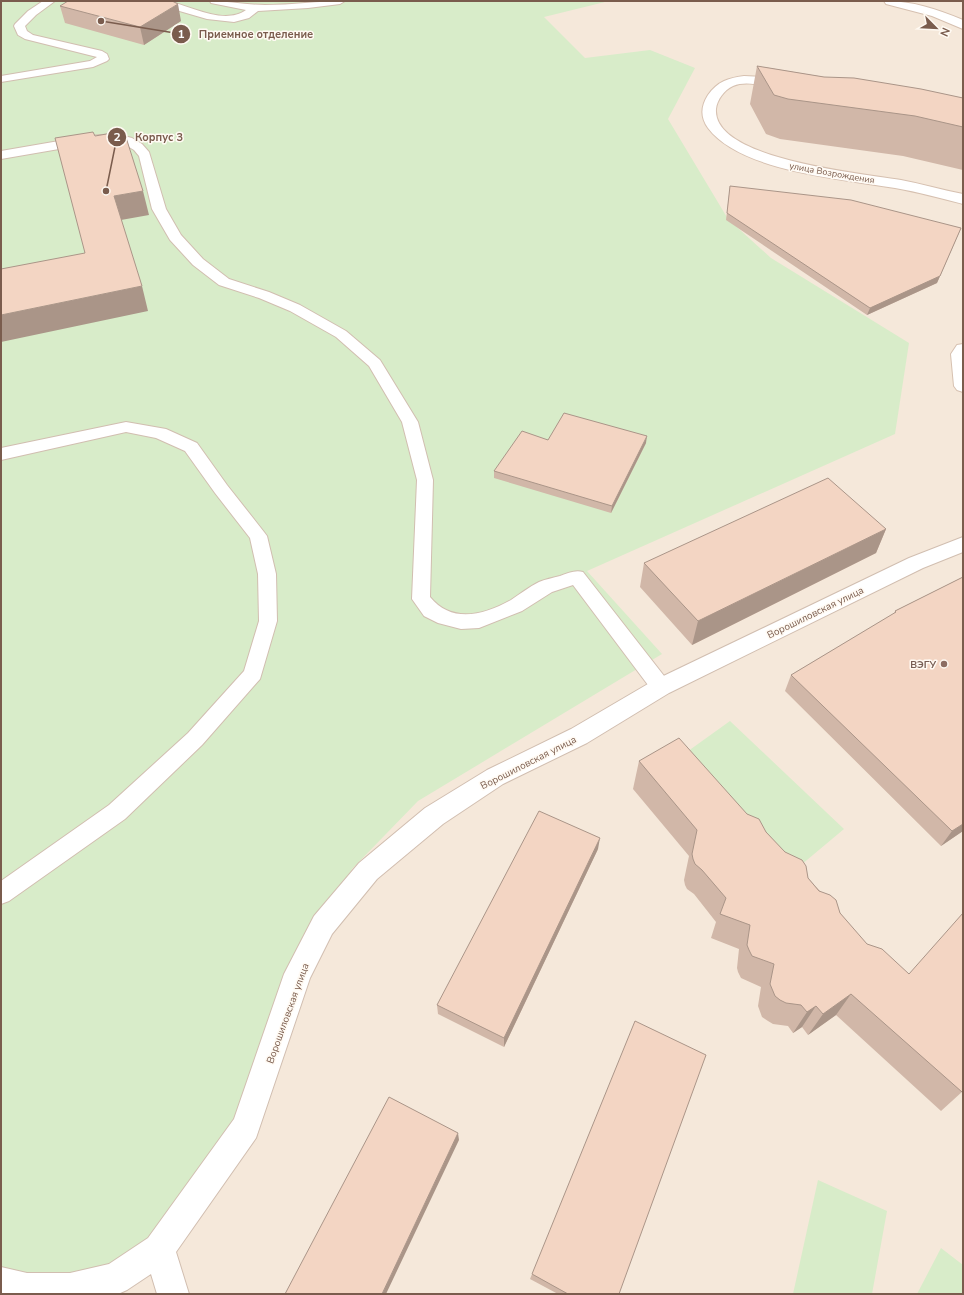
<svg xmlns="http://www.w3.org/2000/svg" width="964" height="1295" font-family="'Nunito Sans',sans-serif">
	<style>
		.residential { fill: #f5e8da }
		.green { fill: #d8ecc9 }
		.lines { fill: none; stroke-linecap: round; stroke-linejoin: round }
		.lane-casing { stroke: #d1beb0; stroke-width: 2 }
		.street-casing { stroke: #d1beb0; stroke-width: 2 }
		.secondary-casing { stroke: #d6c0b0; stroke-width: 2 }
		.lane { fill: #fff; fill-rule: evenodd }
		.street { fill: #fff; fill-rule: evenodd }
		.secondary { fill: #fff; fill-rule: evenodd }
		.wall { fill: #d1b7a8 }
		.shaded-wall { fill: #aa9588 }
		.building { fill: #f3d5c3; stroke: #aa9588 }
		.education-dot { fill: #8d6e63; stroke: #fffaf3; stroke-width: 1.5 }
		.labels { text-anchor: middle; stroke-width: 3; stroke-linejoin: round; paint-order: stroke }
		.far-street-label { font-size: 9px; fill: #7a5c4d; stroke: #fffaf3 }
		.street-label { font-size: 10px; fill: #7a5c4d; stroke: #fffaf3 }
		.education-label { font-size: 10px; font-weight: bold; fill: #785e54; stroke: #fffaf3; text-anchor: end }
		.leader { fill: none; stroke: #7a5c4d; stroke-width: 1.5 }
		.callout-dot { fill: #7a5c4d; stroke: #fffaf3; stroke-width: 1.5 }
		.mark-label { font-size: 12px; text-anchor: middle; font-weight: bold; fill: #fff }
		.callout-label { font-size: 11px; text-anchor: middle; font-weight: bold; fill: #7a5c4d; stroke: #fffaf3; stroke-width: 3; stroke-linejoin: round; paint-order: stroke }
	</style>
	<rect width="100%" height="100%" fill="#fdf6ec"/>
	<path class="residential" d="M1 1H963V1294H1Z"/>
	<path class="green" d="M1 1H609L544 17 585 58 650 50 695 68 668 119 728 219 771 258 909 343 895 434 587 571 662 654 418 801 352 869 317 926 226 1163 142 1280 1 1294Z
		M730 721 844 829 795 870 684 754Z
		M818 1180 887 1211 872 1294H793Z
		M941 1248 963 1265V1294H917Z"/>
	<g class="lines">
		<defs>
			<path id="lane" d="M43 1H55L36 15 25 26 27 31 33 35 102 51 107 54 109 59 107 61 93 67 1 82V76L90 61 97 57 25 39 18 35 14 26 15 24 28 11Z
				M151 1C156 1 162 0 167 1 189 5 224 26 246 10L211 3 210 1C228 1 246 5 265 5 292 5 318 1 345 1L340 4 308 8 258 11 249 18 234 22 207 19 152 3Z
				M116 134 132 138 142 144 149 152 166 209 181 235 203 259 229 279 269 292 300 305 346 331 380 360 418 422 433 480 430 597C452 624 484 615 511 600 520 594 529 587 539 582 546 579 553 578 560 576 568 573 575 570 583 572L668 681 671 687 668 693 661 695 654 693 573 585 552 592 522 611 479 628 461 629 438 623 424 616 412 599 417 480 402 422 369 366 336 337 290 311 259 298 219 285 193 265 170 240 152 209 139 156 134 150 124 144 116 142 88 144 1 159V151L88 136Z
				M126 422 166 429 197 443 227 485 264 532 267 536 276 574 277 621 260 679 202 745 125 819 9 901 1 904V881L109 805 188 733 244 671 259 621 258 574 250 538 215 493 185 451 156 438 126 432 1 460V448Z"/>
			<path id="street" d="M963 537V552L923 568 669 693 587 743 503 784 443 824 377 879 332 934 310 978 256 1138 176 1252 189 1294H157L151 1274 127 1290 118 1294H1V1267L27 1273H70L109 1264 148 1238 234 1119 284 974 314 916 359 863 425 808 487 770 571 729 653 681 909 558Z"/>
			<path id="secondary" d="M884 1C913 1 937 9 963 20V29L932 16 886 4Z
				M744 76 765 77 790 82 792 85 790 88C774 92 752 78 733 86 724 90 717 100 716 109 712 160 866 174 901 180 922 184 942 190 963 194V204C940 198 918 192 895 188 844 179 741 172 708 128 700 117 701 106 708 95 718 81 729 78 744 76Z
				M963 344V392L957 390 954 386 951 354 957 345Z"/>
		</defs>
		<use href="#lane" class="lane-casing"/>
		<use href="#street" class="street-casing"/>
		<use href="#secondary" class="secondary-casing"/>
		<use href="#lane" class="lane"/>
		<use href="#street" class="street"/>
		<use href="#secondary" class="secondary"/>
	</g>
	<path class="wall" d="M60 6 181 21 144 45 65 23Z
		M757 66 824 77 963 98V170L903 156 780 139 766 134 750 104Z
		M730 186 961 228 937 283 867 315 726 220Z
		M548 440 646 443 611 513 494 478V471Z
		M886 529 876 553 692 645 640 587 644 563Z
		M963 577V831L941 846 785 691 791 675 894 614 895 611Z
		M639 761 747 814 766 832 840 913 963 1091 941 1111 836 1015 808 1035 802 1027 793 1033 788 1026 773 1024 768 1021 762 1017 758 1006 761 987 741 978 738 972 737 968 739 949 711 938 716 922 694 894 687 889 685 885 684 880 689 856 633 789Z
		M598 849 504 1047 438 1014 437 1005Z
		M532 1274 619 1294H558L530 1279Z"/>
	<path class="shaded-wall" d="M178 4 181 21 144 45 140 27Z
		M143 191 149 215 121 220 114 196Z
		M961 228 937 283 867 315 870 308Z
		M142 286 148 311 1 342V315Z
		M647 436 646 443 611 513 612 506Z
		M886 529 876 553 692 645 698 621Z
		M963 824V831L941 846 952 831Z
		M600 838 598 849 504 1047V1038Z
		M851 994 836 1015 808 1035 823 1014Z
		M816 1006 802 1027 793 1033 807 1012Z
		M458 1133 459 1140 386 1294H382Z"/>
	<path class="building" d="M68 1H172L178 4 140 27 60 6Z
		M757 66 824 77 854 78 921 89 963 98V127L915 116 788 99 774 95Z
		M124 131 143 191 114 196 142 286 1 315V269L85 253 55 138 93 132 95 136Z
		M730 186 851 200 961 228 940 276 870 308 727 213Z
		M564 413 647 436 612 506 494 471 522 431 548 440Z
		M828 478 886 529 698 621 644 563Z
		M963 577V824L952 831 791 675 896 612 895 611Z
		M679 738 747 814 759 819 766 832 785 852 802 860 806 866 808 878 819 891 830 895 836 900 840 913 867 944 882 949 909 974 963 913V1091L962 1092 851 994 823 1014 816 1006 807 1012 801 1005 786 1003 780 1000 775 996 770 984 774 964 752 956 749 950 747 945 750 925 720 914 726 898 702 870 695 864 693 859 692 854 697 830 639 761Z
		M539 811 600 838 504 1038 437 1005Z
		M635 1021 706 1055 619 1294H568L532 1274Z
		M389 1097 458 1133 382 1294H285Z"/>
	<circle class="education-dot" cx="944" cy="664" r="4"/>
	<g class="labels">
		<g class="far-street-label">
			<text transform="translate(832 173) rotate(10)" y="3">улица Возрождения</text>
		</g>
		<g class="street-label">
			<text transform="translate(815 612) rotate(-26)" y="4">Ворошиловская улица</text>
			<text transform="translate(528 762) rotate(-27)" y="4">Ворошиловская улица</text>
			<text transform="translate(287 1013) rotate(-70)" y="4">Ворошиловская улица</text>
		</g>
		<g class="education-label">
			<text x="936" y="668">ВЭГУ</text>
		</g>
	</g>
	<path class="leader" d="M101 21L181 34M106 191L117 137"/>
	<g class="callout-dot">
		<circle cx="101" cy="21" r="4"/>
		<circle cx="106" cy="191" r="4"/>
		<circle cx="181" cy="34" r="10"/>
		<circle cx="117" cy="137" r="10"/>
	</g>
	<g class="mark-label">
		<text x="181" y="38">1</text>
		<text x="117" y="141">2</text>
	</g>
	<g class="callout-label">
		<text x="256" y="38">Приемное отделение</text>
		<text x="159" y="141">Корпус 3</text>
	</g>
	<rect width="964" height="1295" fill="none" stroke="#7a5c4d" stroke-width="4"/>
	<g transform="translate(936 28) rotate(114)" stroke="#fffaf3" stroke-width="3" paint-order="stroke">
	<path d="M0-3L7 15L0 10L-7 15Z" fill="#7a5c4d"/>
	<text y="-6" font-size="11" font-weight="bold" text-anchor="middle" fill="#7a5c4d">N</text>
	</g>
</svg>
